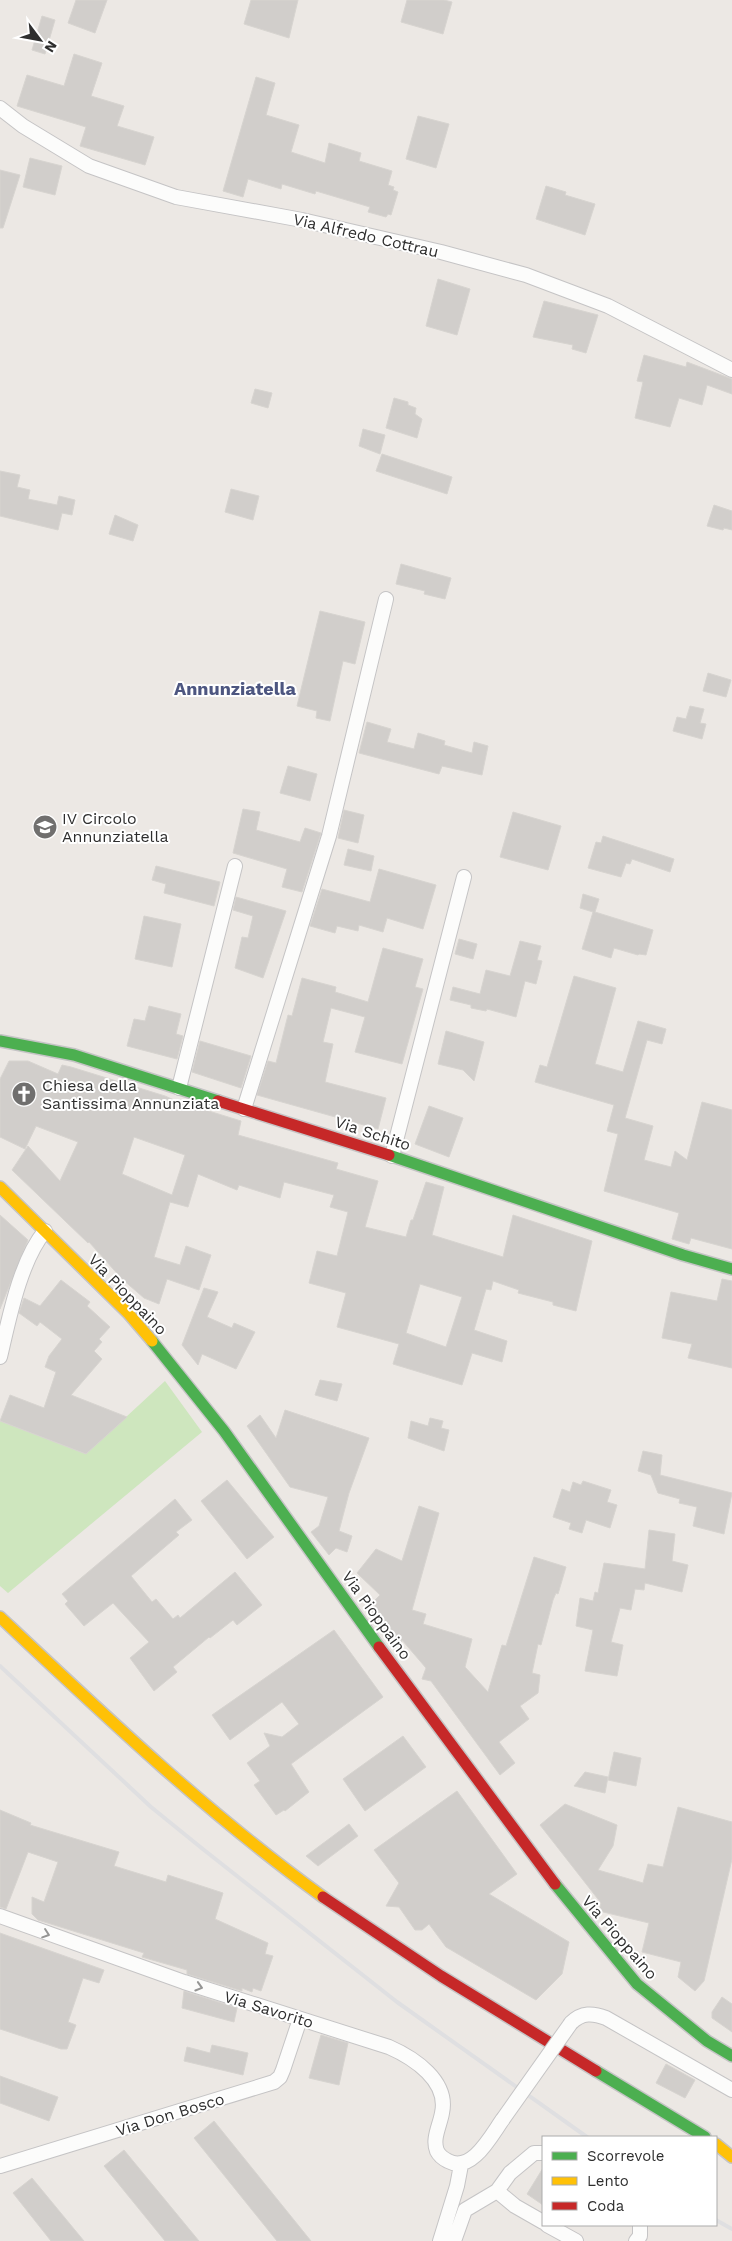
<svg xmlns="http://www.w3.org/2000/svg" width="732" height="2241" font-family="'Work Sans',sans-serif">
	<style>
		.green { fill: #cee6be }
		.building { fill: #d1cecb; stroke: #d7d4d0; fill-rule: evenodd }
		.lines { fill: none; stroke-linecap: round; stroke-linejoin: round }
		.street-casing { stroke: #c5c4c5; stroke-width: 16 }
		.fast-casing { stroke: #c5c4c5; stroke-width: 14 }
		.slow-casing { stroke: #c5c4c5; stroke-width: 14 }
		.jam-casing { stroke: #c5c4c5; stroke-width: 14 }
		.street { stroke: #fcfcfb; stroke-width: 14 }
		.fast { stroke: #4caf50; stroke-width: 11 }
		.slow { stroke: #ffc107; stroke-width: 11 }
		.jam { stroke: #c62828; stroke-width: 11 }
		.rail { stroke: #dfdfe1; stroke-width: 4 }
		.street-bridge-casing { stroke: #c5c4c5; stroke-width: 16; stroke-linecap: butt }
		.street-bridge { stroke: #fcfcfb; stroke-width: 14 }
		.oneway { stroke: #959594 }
		.labels { text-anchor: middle; stroke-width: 4; stroke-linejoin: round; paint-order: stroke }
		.street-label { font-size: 16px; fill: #2e2e2e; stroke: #fff }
		.poi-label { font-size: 16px; fill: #2e2e2e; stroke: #fff; text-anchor: start }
		.neighbourhood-label { font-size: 18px; font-weight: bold; fill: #4d5680; stroke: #fff }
	</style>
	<rect width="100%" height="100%" fill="#ece8e4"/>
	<path class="green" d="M165 1381 202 1432 8 1593 0 1586V1421L86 1454Z"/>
	<path class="building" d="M76 0H107L95 33 68 23Z
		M251 0H298L289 38 244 24Z
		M407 0H444L452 2 443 34 401 22Z
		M42 16 55 20 45 54 32 50Z
		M74 54 102 63 91 96 124 106 117 126 154 137 145 165 80 146 86 127 17 106 27 75 64 86Z
		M256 77 275 83 266 115 299 125 291 152 325 163 329 143 361 153 359 161 392 171 388 185 394 187 393 190 398 192 391 215 388 214 386 217 368 212 370 207 316 191 315 194 282 184 281 189 248 179 243 197 223 191Z
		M418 116 449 124 436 168 406 159Z
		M30 158 62 166 55 195 23 187Z
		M0 170 20 175 3 228H0Z
		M546 186 566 192 565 195 595 204 585 235 536 219Z
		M438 279 470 289 457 335 426 326Z
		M544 301 598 315 586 353 572 349 573 345 533 337Z
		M644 355 686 367 687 362 732 379V394L707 385 702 405 679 398 670 427 635 418 643 382 637 381Z
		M255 389 272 393 268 408 251 403Z
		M394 398 408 402V405L416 408 415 414 422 419 417 438 386 428Z
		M363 429 385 435 380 454 359 446Z
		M382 454 452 477 447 494 376 471Z
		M0 471 20 475 17 487 30 490 28 499 57 505 59 496 75 500 72 515 62 513 58 530 0 516Z
		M231 489 259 496 253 520 225 512Z
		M714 505 732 511V530L724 528 723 530 707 526Z
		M115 515 138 525 133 541 109 534Z
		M401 564 451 578 445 599 424 594 425 591 396 584Z
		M320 611 365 622 355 664 343 661 330 721 316 718 317 711 297 706Z
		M708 673 731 680 726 697 703 691Z
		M690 706 704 709 700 723 706 724 702 739 673 731 677 717 686 719Z
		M367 722 391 729 387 742 414 749 418 733 445 741 444 745 472 753 474 742 488 746 482 775 442 766 439 774 359 753Z
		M288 766 317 774 310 801 280 793Z
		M243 809 260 812 256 830 300 842 305 828 321 833 302 892 282 887 287 869 233 853Z
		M344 810 364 815 358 843 338 838Z
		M513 812 561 826 548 870 500 857Z
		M603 836 674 859 670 872 632 859 630 864 626 863 621 877 588 868 596 842 601 843Z
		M348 849 374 856 371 871 344 865Z
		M156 866 220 882 214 906 164 893 166 884 152 880Z
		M379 869 436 885 423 929 387 918 383 932 359 925 358 931 337 926 335 933 310 926 322 889 370 902Z
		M583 894 599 899 595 912 653 930 646 955 639 954 638 955 614 948 611 958 582 949 593 912 580 908Z
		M236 897 286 911 263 978 235 968 242 937 248 938 253 916 233 910Z
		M144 916 181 924 172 967 135 959Z
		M459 939 477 944 473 959 455 954Z
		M520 941 541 946 537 960 542 961 536 984 525 981 516 1017 487 1009 486 1011 471 1008V1005L450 1000 453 987 480 994 486 970 510 976Z
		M383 948 423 959 415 987 423 989 402 1064 355 1052 365 1017 331 1008 323 1042 333 1044 325 1082 386 1098 378 1129 257 1095 268 1061 276 1063 288 1015 292 1016 302 978 336 987 335 992 368 1002Z
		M574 976 616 988 595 1064 623 1072 638 1021 666 1029 662 1044 647 1040 625 1118 653 1126 644 1160 671 1167 675 1151 687 1160 702 1102 732 1110V1249L691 1238 689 1244 672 1239 679 1213 604 1191 618 1134 607 1131 614 1105 535 1082 540 1065 547 1067Z
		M149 1006 181 1014 176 1034 183 1036 177 1059 127 1046 134 1019 145 1021Z
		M446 1031 484 1042 474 1081 463 1070 438 1064Z
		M200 1041 251 1056 241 1088 192 1072Z
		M9 1061H28L58 1074 62 1065 71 1067 165 1096 192 1108V1106L212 1112 241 1121 238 1135 338 1163 336 1169 378 1181 365 1227 406 1237 411 1220H413L426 1182 444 1187 432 1235 503 1257 513 1215 592 1241 576 1311 553 1305V1302L518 1293 519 1290 493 1281 491 1290 486 1289 474 1330 507 1341 502 1362 472 1353 462 1385 393 1364 399 1344 337 1327 346 1293 309 1283 317 1251 337 1256 348 1212 330 1207 334 1195 284 1182 280 1198 239 1185 237 1190 198 1174 188 1207 170 1202 154 1257 180 1265 186 1246 211 1255 199 1290 167 1279 159 1304 144 1298 122 1279 89 1242 88 1243 12 1170 28 1146 60 1181 78 1142 36 1126 25 1149 0 1137V1079ZM134 1137 185 1155 172 1195 122 1174ZM420 1284 462 1297 446 1347 406 1333Z
		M429 1106 463 1118 449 1157 415 1144Z
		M0 1215 28 1240 0 1309Z
		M722 1279 732 1281V1368L688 1358 692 1344 662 1338 671 1292 717 1301Z
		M61 1280 90 1302 87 1306 110 1327 99 1339 102 1342 94 1351 102 1359 71 1395 127 1417 86 1454 0 1421 10 1395 44 1408 56 1372 45 1367 49 1356 62 1339 40 1322 37 1326 19 1313 24 1298 40 1306Z
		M204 1288 218 1292 207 1317 232 1328 234 1323 255 1332 236 1369 202 1354 198 1365 182 1345Z
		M320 1380 342 1384 337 1401 315 1395Z
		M285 1410 369 1438 349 1493 339 1531 352 1536 347 1552 336 1548 329 1555 311 1532 319 1526 328 1497 290 1487 247 1426 260 1415 276 1438Z
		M430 1418 443 1421 441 1428 449 1430 444 1451 408 1438 411 1421 428 1426Z
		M643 1451 662 1455 660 1475 732 1493 724 1534 693 1526 697 1507 679 1503 680 1499 658 1493 651 1475 638 1471Z
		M227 1480 274 1537 247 1559 201 1501Z
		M583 1481 611 1490 607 1502 617 1505 610 1528 586 1520 582 1533 569 1529 571 1523 553 1517 562 1489 570 1492 573 1482 581 1485Z
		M175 1499 192 1520 176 1532 179 1535 131 1576 152 1602 156 1599 173 1619 178 1615 180 1618 235 1572 262 1605 237 1625 233 1620 210 1638 209 1637 173 1667 177 1672 154 1691 130 1658 149 1642 113 1603 84 1626 65 1604 68 1601 62 1594Z
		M419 1506 439 1513 412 1610 426 1614 423 1624 472 1639 465 1667 488 1692 502 1645 506 1646 534 1557 566 1567 558 1594 556 1593 553 1600 541 1645 538 1644 532 1673 540 1675 538 1693 520 1706 529 1719 499 1742 515 1763 500 1775 431 1681 422 1679 426 1668 402 1640 401 1647 368 1607 380 1595 357 1573 376 1549 402 1561Z
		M649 1530 675 1534 672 1561 688 1565 682 1592 645 1583 644 1590 635 1589 631 1610 620 1608 611 1642 623 1645 617 1676 585 1671 593 1630 576 1626 580 1598 593 1601 595 1592 598 1593 604 1563 645 1569Z
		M334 1630 383 1697 291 1764 309 1792 285 1811 284 1810 276 1815 254 1785 260 1781 247 1763 270 1746 264 1733 282 1737 299 1724 282 1702 230 1740 212 1715Z
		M403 1736 426 1767 365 1811 343 1779Z
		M614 1752 641 1758 636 1786 608 1780Z
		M585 1772 608 1777 605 1793 574 1786Z
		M457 1791 517 1874 489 1894 569 1942 562 1974 536 2000 446 1947 429 1924 422 1930H415L399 1907 386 1906 399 1883 374 1850Z
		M565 1804 617 1825 613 1846 598 1870 643 1883 648 1864 663 1867 678 1807 732 1822V1859L704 1981 695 1991 678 1977 681 1962 642 1952 649 1923 599 1911 601 1903 540 1825Z
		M0 1810 31 1823 30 1825 119 1852 114 1866 166 1882 168 1875 223 1893 215 1919 268 1943 265 1954 273 1956 261 1991 253 1988 252 1992 242 1988V1991L187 1974V1970L142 1957 144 1953 38 1920 32 1914V1897L44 1902 58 1862 28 1852 6 1909 0 1907Z
		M349 1824 358 1836 318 1866 306 1856Z
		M0 1933 104 1970 99 1983 83 1978 68 2022 76 2025 67 2049H61L0 2029Z
		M184 1991 237 2008 234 2022 182 2008Z
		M722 1997 732 2004V2032L712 2018V2012Z
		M321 2035 348 2043 339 2085 309 2078Z
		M212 2045 248 2053 243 2075 184 2061 187 2047 210 2053Z
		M666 2064 695 2080 685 2098 656 2083Z
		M0 2076 58 2097 49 2121 0 2103Z
		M214 2121 311 2241H277L194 2138Z
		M124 2150 199 2241H165L104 2166Z
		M543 2168V2205L527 2194Z
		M32 2178 84 2241H51L13 2193Z"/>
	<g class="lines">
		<defs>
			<path id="street" d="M0 108 23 126 89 166 176 197 302 220 441 252 526 275 608 306 732 370
				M179 1088 235 866
				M244 1109 329 836 386 599
				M392 1156 464 877
				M0 1357C9 1319 20 1261 45 1231
				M0 1916 184 1982 389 2047C414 2058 449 2081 442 2113 440 2125 432 2139 437 2151 439 2155 444 2159 448 2161 472 2174 492 2134 503 2119
				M571 2023C582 2012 593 2013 606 2018L732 2090
				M0 2166 274 2082 280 2077 283 2070 300 2019
				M497 2191 515 2206 543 2222
				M547 2225 576 2241
				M440 2241 457 2186 461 2165
				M454 2241 465 2210 497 2191 510 2173 534 2153H543
				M636 2241 640 2236V2225"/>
			<path id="fast" d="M0 1041 74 1055 218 1101
				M389 1155 683 1255 732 1269
				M152 1341 224 1431 379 1647
				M555 1884 637 1984 707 2041 732 2056
				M596 2071 705 2137"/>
			<path id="slow" d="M0 1187 128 1313 152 1341
				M0 1617C104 1715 207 1813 323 1897
				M716 2144 732 2157"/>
			<path id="jam" d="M218 1101 389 1155
				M379 1647 555 1884
				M323 1897 441 1976 596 2071"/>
		</defs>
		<use href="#street" class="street-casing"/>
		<use href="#fast" class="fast-casing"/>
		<use href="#slow" class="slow-casing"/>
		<use href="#jam" class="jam-casing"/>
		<use href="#street" class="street"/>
		<use href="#fast" class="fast"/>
		<use href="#slow" class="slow"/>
		<use href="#jam" class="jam"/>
		<path class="rail" d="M0 1666 151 1807 204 1850 397 2002 587 2137
			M716 2220 732 2229"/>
		<defs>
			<path id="street-bridge" d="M503 2119 571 2023"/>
		</defs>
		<use href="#street-bridge" class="street-bridge-casing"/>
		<use href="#street-bridge" class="street-bridge"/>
	</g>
	<defs><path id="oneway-chevron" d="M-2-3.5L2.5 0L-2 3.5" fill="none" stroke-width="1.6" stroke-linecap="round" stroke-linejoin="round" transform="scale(1.25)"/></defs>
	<g class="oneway">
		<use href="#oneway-chevron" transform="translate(46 1934) rotate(19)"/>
		<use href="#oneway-chevron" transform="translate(199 1987) rotate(17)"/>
	</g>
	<defs>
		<symbol id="school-disc" viewBox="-11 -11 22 22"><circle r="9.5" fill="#706f6e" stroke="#fff"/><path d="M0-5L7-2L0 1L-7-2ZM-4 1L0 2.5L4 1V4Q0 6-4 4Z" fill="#fff"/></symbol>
		<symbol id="church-disc" viewBox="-11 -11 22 22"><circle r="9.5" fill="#706f6e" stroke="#fff"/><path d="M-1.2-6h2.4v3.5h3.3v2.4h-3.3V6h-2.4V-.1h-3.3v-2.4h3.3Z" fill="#fff"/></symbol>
	</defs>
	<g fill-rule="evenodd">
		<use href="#school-disc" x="31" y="813" width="28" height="28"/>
		<use href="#church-disc" x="10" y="1080" width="28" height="28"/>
	</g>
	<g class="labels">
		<g class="street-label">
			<text transform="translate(366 235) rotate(13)" y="6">Via Alfredo Cottrau</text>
			<text transform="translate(373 1133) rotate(18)" y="6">Via Schito</text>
			<text transform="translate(128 1294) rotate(46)" y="6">Via Pioppaino</text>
			<text transform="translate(377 1615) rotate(54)" y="6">Via Pioppaino</text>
			<text transform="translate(620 1937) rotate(49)" y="6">Via Pioppaino</text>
			<text transform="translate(269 2009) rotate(17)" y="6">Via Savorito</text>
			<text transform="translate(170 2114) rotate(-17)" y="6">Via Don Bosco</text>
		</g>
		<g class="poi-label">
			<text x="62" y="824">IV Circolo<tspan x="62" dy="18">Annunziatella</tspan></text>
			<text x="42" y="1091">Chiesa della<tspan x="42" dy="18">Santissima Annunziata</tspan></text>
		</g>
		<g class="neighbourhood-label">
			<text x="235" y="695">Annunziatella</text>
		</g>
	</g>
	<rect x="542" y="2136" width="175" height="90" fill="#ffffff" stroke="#ababab"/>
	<rect x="552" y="2152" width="25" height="8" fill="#4caf50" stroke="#ababab"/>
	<text x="587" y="2161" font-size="15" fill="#2e2e2e">Scorrevole</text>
	<rect x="552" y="2177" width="25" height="8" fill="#ffc107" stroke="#ababab"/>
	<text x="587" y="2186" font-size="15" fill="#2e2e2e">Lento</text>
	<rect x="552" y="2202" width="25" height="8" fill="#c62828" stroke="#ababab"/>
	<text x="587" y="2211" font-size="15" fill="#2e2e2e">Coda</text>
	<g transform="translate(40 40) rotate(122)" stroke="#ffffff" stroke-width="4" paint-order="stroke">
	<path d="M0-4L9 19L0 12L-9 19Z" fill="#2e2e2e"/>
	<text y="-8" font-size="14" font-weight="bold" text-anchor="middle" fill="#2e2e2e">N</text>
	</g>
</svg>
